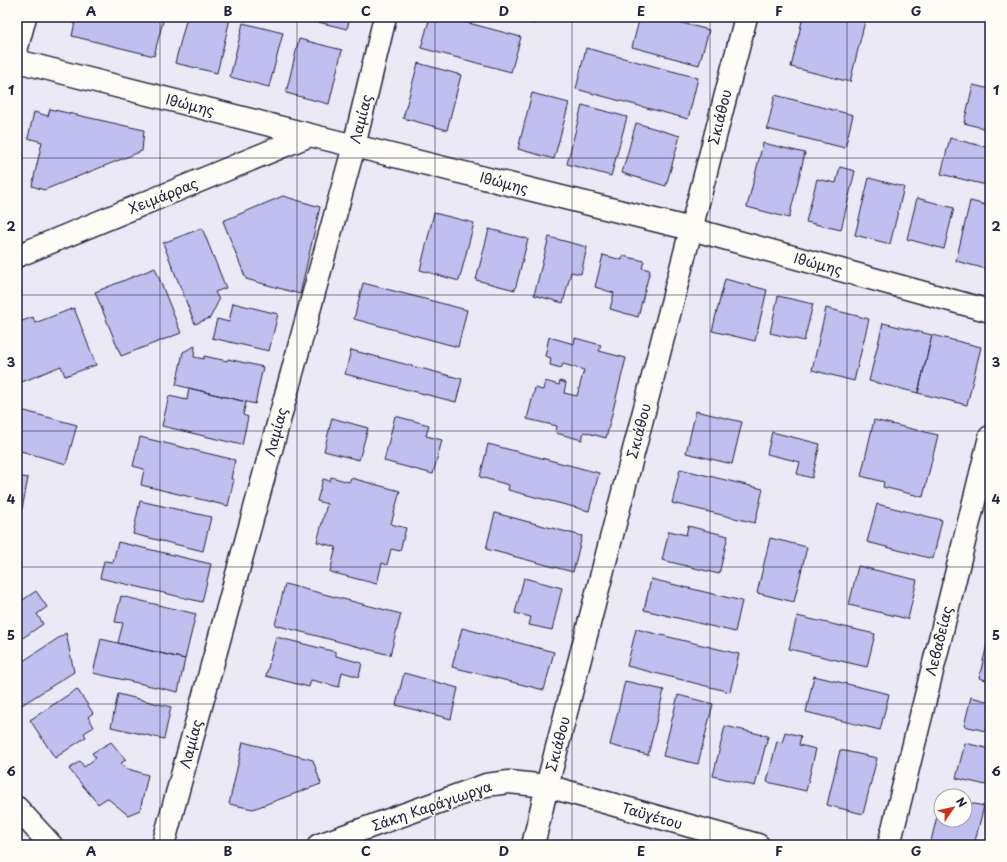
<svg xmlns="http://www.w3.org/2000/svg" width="1007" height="862" font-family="'Playpen Sans',sans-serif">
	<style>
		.building { fill: #c1bef0; stroke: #22223b }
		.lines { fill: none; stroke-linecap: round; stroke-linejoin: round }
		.minor-casing { stroke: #22223b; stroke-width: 25 }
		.major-casing { stroke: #22223b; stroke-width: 25 }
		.minor { stroke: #fdfcf7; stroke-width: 22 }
		.major { stroke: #fdfcf7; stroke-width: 22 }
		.grid { fill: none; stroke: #22223b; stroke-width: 1; stroke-opacity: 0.55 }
		.labels { text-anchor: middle; stroke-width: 3; stroke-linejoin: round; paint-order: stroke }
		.street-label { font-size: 14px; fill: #22223b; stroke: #fdfcf7 }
		.neatline { fill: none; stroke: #22223b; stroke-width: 1.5 }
		.grid-label { font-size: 13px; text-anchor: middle; font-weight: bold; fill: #22223b }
	</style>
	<rect width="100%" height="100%" fill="#ebe9f5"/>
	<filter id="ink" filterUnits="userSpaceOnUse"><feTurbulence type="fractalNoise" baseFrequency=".025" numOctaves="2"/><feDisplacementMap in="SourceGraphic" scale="8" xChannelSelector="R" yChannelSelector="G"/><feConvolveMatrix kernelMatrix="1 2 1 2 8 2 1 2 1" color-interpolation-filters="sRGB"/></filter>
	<g filter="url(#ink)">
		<path class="building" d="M76 17H164L154 56 72 36Z
			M187 17H221L230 19 217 73 175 63Z
			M297 17H350L347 29Z
			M430 17H446L521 37 511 72 421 48Z
			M508 17H538L536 24Z
			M640 17H659L709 30 699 65 632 47Z
			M803 17H866L850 82 791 67Z
			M243 23 283 33 269 87 230 77Z
			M299 39 342 50 329 104 286 93Z
			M586 48 698 78 688 119 576 89Z
			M418 63 461 75 447 130 403 118Z
			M973 85 990 89V130L964 123Z
			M532 93 569 103 554 159 518 149Z
			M775 95 853 115 845 148 767 129Z
			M582 105 627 117 611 176 567 164Z
			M50 109 144 130 142 151 44 190 32 186 42 142 28 138 34 112 48 116Z
			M636 123 680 136 666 186 622 173Z
			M950 138 990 148V186L941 174Z
			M763 143 805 153 789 218 747 207Z
			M840 167 855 171 841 230 806 222 817 179 836 183Z
			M869 178 904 187 890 244 855 235Z
			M283 196 320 207 300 294 246 279 223 221Z
			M917 198 954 208 944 249 907 239Z
			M970 201 990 206V270L956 261Z
			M434 213 474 223 459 281 420 270Z
			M202 228 226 288 215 292 219 300 210 318 195 324 163 243Z
			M489 229 528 239 515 290 476 280Z
			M549 237 587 247 581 274 571 272 563 303 534 295Z
			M603 255 622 260 623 256 644 261 642 268 650 270 638 317 610 309 614 293 595 287Z
			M155 268 181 333 121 356 95 292Z
			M725 279 767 290 755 341 712 331Z
			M363 283 467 310 458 347 354 319Z
			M778 296 813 304 804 341 770 333Z
			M233 303 278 314 269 351 212 338 217 319 229 322Z
			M74 308 96 365 65 376 61 366 17 384V323L33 317 35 323Z
			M826 308 869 319 854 381 812 370Z
			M883 323 932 335 918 393 869 381Z
			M932 335 981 347 967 405 918 393Z
			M549 337 574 344 575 338 601 345 599 351 626 358 606 438 584 432 582 440 556 433 557 426 527 419 535 388 543 390 545 381 559 385 560 381 566 383 564 393 577 396 584 370 563 364 561 368 550 365 551 358 545 356Z
			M195 346 194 357 204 359V356L227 361 228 359 263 367 255 404 176 385 183 352Z
			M351 350 462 379 456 402 345 374Z
			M189 388 246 402 243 415 248 417 242 445 162 426 169 396 187 400Z
			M17 409 77 425 66 464 17 450Z
			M696 411 742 422 732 464 686 453Z
			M395 416 429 425 426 436 442 440 433 474 384 461Z
			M332 418 368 428 359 460 324 451Z
			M874 420 938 435 923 497 883 487 884 482 861 476Z
			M772 432 820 444 812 478 797 474 800 462 767 454Z
			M140 437 235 460 231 479H234L228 506 141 485 144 469 133 466Z
			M488 444 599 473 589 511 508 490 509 485 480 477Z
			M680 469 763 489 755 523 672 503Z
			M17 476 28 478 22 509 17 508Z
			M331 477 349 482 351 478 400 491 391 524 406 528 400 551 391 549 387 565 382 563 377 584 330 572 336 547 317 542 327 504 317 501 323 479 330 481Z
			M140 501 211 517 203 551 133 534Z
			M877 504 942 520 933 559 867 542Z
			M495 513 582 536 573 572 486 549Z
			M688 526 728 536 719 574 662 560 669 531 686 535Z
			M770 538 807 547 794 602 757 593Z
			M118 542 211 564 202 602 100 578 104 561 113 562Z
			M858 566 917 580 908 619 849 605Z
			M524 578 562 588 552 630 529 625 531 617 515 613Z
			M651 579 742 601 735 632 644 610Z
			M285 584 401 614 390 655 275 625Z
			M36 591 47 607 37 614 43 624 17 642V604Z
			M121 596 196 614 185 659 118 643 123 623 115 622Z
			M797 616 875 634 867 667 789 649Z
			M462 628 554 652 544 690 452 667Z
			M636 629 739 654 730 692 627 666Z
			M66 633 74 672 17 708V665Z
			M276 637 336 652V656L362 663 359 677 342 672 339 687 311 680 309 687 266 676Z
			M101 639 185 659 178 692 93 673Z
			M988 640 990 641V681L979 678Z
			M404 673 458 688 451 719 396 705Z
			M814 676 889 694 880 730 806 712Z
			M625 681 664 690 648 755 610 745Z
			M77 689 93 713 88 717 94 727 84 733 86 737 55 758 30 720Z
			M118 694 171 707 164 739 111 727Z
			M678 695 713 704 698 764 663 756Z
			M971 697 990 702V732L964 726Z
			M725 726 768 736 755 786 713 776Z
			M785 732 801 736 799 745 816 749 806 791 767 782 777 741 782 743Z
			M111 742 126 760 121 763 125 768 148 775 140 810 128 815 107 798 98 804 69 769 80 761 84 767 96 758 92 753Z
			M243 742 313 760 321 784 253 809 229 804Z
			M965 743 990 749V786L956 778Z
			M840 750 877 758 863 814 827 805Z
			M941 800V820H965V802L984 806 974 845H930Z"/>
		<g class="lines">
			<defs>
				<path id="minor" d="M17 47 25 17
					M17 61 310 135 691 229 990 311
					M17 256 310 135
					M163 845 354 146 385 17
					M319 845 486 785 509 782 547 786 758 845
					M533 845 547 786 746 17
					M889 845 990 437"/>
				<path id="major" d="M17 808 51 845"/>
			</defs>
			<use href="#minor" class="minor-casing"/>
			<use href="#major" class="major-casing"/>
			<use href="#minor" class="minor"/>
			<use href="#major" class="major"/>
		</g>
	</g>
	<path class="grid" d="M160 17V845M297 17V845M435 17V845M572 17V845M710 17V845M847 17V845M17 158H990M17 295H990M17 431H990M17 567H990M17 704H990"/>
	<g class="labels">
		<g class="street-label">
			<text transform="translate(190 105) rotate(14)" y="5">Ιθώμης</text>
			<text transform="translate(720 117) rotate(-76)" y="5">Σκιάθου</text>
			<text transform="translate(361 119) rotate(-76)" y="5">Λαμίας</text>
			<text transform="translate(504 183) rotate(14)" y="5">Ιθώμης</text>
			<text transform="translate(163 196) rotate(-22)" y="5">Χειμάρρας</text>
			<text transform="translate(818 264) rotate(15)" y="5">Ιθώμης</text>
			<text transform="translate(639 431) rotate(-75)" y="5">Σκιάθου</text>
			<text transform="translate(276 432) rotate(-75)" y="5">Λαμίας</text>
			<text transform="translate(939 641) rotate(-76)" y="5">Λεβαδείας</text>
			<text transform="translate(191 744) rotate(-75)" y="5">Λαμίας</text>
			<text transform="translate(558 744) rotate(-75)" y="5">Σκιάθου</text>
			<text transform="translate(432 806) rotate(-19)" y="5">Σάκη Καράγιωργα</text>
			<text transform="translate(652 816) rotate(16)" y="5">Ταϋγέτου</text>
		</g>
	</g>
	<rect width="1007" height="862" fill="none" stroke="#fdfcf7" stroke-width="44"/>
	<g transform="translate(953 808) rotate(56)"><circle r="19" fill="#fdfcf7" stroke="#a5a5ac"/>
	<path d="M0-3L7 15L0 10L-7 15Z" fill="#c8321e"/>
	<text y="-6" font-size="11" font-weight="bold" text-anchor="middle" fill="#22223b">N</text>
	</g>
	<rect x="22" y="22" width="963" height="818" class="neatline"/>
	<g class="grid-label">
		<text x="91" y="16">A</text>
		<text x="228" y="16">B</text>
		<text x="366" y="16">C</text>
		<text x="504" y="16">D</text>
		<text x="641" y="16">E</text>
		<text x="779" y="16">F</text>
		<text x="916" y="16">G</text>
		<text x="11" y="95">1</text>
		<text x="996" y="95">1</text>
		<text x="11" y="231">2</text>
		<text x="996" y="231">2</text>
		<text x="11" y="367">3</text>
		<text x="996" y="367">3</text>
		<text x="11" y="504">4</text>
		<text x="996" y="504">4</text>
		<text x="11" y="640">5</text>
		<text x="996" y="640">5</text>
		<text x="11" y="776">6</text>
		<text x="996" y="776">6</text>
		<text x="91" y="856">A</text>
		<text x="228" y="856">B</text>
		<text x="366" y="856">C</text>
		<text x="504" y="856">D</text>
		<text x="641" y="856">E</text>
		<text x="779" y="856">F</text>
		<text x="916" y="856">G</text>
	</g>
</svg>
